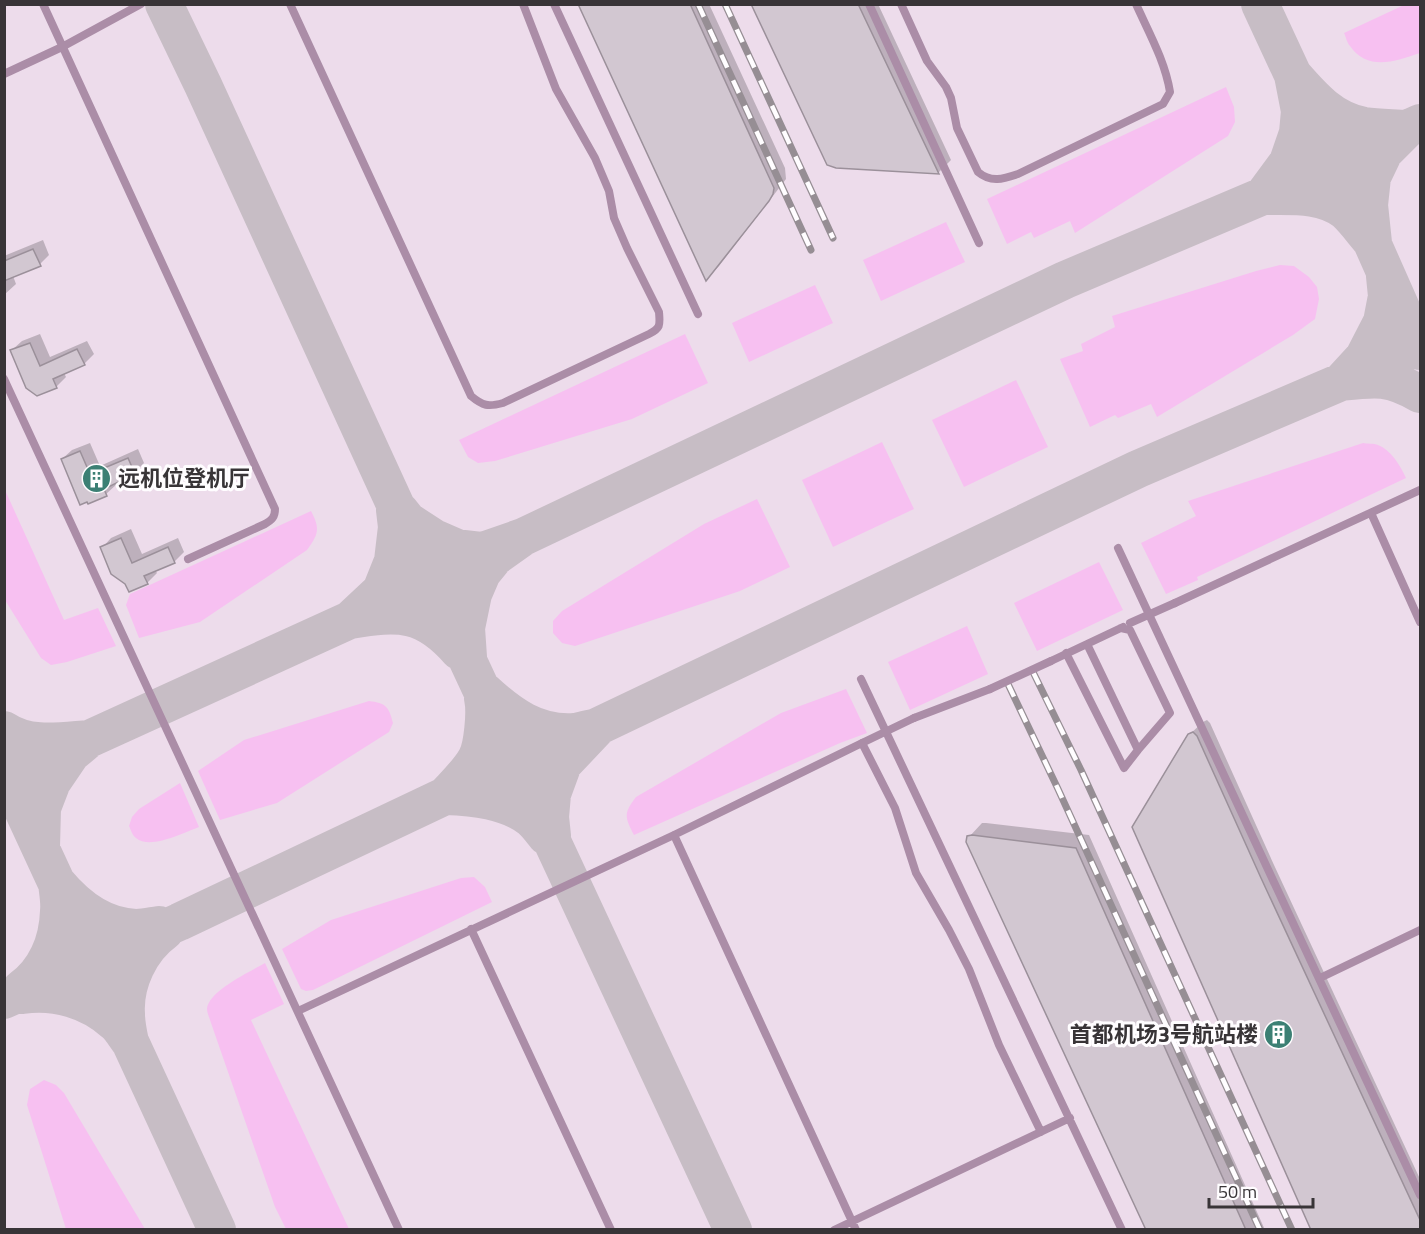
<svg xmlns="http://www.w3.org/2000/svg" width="1425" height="1234" font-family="'Titillium Web','Noto Sans SC',sans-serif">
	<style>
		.built { fill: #eddceb }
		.green { fill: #f7c0f1 }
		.shadow { fill: #0003 }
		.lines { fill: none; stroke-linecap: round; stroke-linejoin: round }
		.taxiway { stroke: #c7bdc5; stroke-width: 38 }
		.building { fill: #d2c7d1; stroke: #9b909a; stroke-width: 1.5 }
		.lane { stroke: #ab8da7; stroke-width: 8 }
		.rail-casing { stroke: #968e94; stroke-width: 7 }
		.rail { stroke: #fffdff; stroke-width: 4.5; stroke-dasharray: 14; stroke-linecap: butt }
		.lane-bridge { stroke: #ab8da7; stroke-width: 8 }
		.labels { text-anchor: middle; stroke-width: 6; stroke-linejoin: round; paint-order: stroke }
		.poi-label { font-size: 22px; font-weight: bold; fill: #383437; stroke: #fffdff; text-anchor: start }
	</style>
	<rect width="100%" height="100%" fill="#f8ecf6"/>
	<path class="built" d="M5 5H1420V1229L5 1230Z"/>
	<path class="green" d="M1404 5H1420V53C1396 61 1368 72 1350 46 1347 43 1346 37 1344 33Z
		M1226 87 1234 107 1235 122 1228 136 1075 233 1070 221 1034 238 1031 232 1007 244 987 199Z
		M946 222 965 262 881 301 863 260Z
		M1280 265 1294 266 1309 277 1317 287 1319 299 1315 319 1293 335 1157 417 1151 404 1118 418 1115 415 1090 427 1060 359 1083 351 1081 344 1115 327 1112 316 1256 271Z
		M815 285 833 323 749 362 732 323Z
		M685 334 708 383 632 419 495 461 478 463 468 457 459 440Z
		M1016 380 1048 447 964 487 932 420Z
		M882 442 914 509 833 547 802 480Z
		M1363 443C1367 444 1374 443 1378 445 1391 450 1400 465 1406 478L1197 577 1198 580 1166 594 1141 543 1196 516 1188 501Z
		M5 490 64 620 98 608 116 646 67 662 51 665 41 658 5 600Z
		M757 499 790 567 740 591 575 646 562 643 553 633V621L562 611 704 524Z
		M311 511C320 528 319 534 307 550L200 622 139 638 126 605 130 594Z
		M1099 562 1123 610 1037 651 1014 603Z
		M967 626 988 674 910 710 888 662Z
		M846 689 867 733 840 743 634 835C625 817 623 814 636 797L781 713Z
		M369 701C386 703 389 707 393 723L389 732 277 803 220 820 198 771 244 740Z
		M180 783 199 827C183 833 150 850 136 838 132 835 131 830 129 826L132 817 139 809Z
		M474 877 485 887 492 902 313 990 306 991 301 989 282 949 331 920 461 878Z
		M265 963 284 1004 251 1020 349 1229H286L275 1207 211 1023C210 1019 207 1013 207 1009 208 991 251 971 265 963Z
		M44 1080 56 1085 64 1093 145 1229H66L27 1105 30 1089Z"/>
	<path class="shadow" d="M580 4H709L785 168 786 179 719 266 707 278Z
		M753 4H878L951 160 938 173 837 167Z
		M43 240 49 255 40 264 13 276 16 284 4 295V256Z
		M40 334 50 357 87 341 94 354 84 364 64 373 66 377 56 387 12 350 22 341Z
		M90 443 100 466 138 449 144 463 134 473 115 482 116 485 106 494 62 459 72 450Z
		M131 529 142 554 178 538 184 552 175 561 155 570 157 573 147 583 102 548 111 538Z
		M1207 720 1210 723 1274 865 1420 1179V1230H1313L1189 735 1203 722Z
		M982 823H986L1089 835 1265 1230H1148L969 837Z"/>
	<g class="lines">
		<path class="taxiway" d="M164 4 203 85 394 502 733 1230
			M1260 4 1293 75 1336 161 1420 351
			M1263 196 1288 162 1298 133 1300 111 1293 75C1313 98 1332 120 1364 126 1377 128 1392 128 1406 129
			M1268 196C1294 196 1323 194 1345 211 1355 220 1364 233 1373 243L1369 205 1372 177 1384 152 1405 131
			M1385 276 1387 296 1382 322 1364 357 1341 382C1376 378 1389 376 1420 394
			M395 510 397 527 393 561 381 591 350 620C399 612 424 611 459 651
			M400 511 408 521 434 538 457 548 483 551 523 537 495 557 482 573 473 594 466 628 468 657
			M484 691C510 715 537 735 575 732 582 731 590 728 598 727L563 764 552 794 550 817 552 836
			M483 698C486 712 483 747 476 759 468 773 455 785 445 796 474 797 506 800 530 818 536 823 541 830 546 836
			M4 730C29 747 61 741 89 739L71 754 52 782 42 808 41 847
			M4 769 217 1230
			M4 780 89 739 431 583 523 537 1065 280 1263 196 1336 161 1420 123
			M21 989C46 971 58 942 59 911 60 902 58 892 57 883 77 907 103 927 136 928 144 928 152 926 159 925
			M22 995C55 990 90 1000 115 1023 121 1028 125 1036 130 1042 128 1033 126 1023 126 1014 124 983 140 949 165 931
			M4 1000 179 922 445 796 517 765 1138 469 1341 382 1420 346"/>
	</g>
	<path class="building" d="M578 4H690L774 188 773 194 769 201 706 281Z
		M751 4H858L939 174 836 168 827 165Z
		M33 249 41 266 4 281V261Z
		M30 343 40 366 77 349 85 365 53 379 57 388 37 396 26 388 10 350Z
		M80 451 90 474 128 458 135 474 104 489 107 496 88 504 87 502 80 505 61 459Z
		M121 538 132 563 168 547 175 563 144 576 148 584 129 592 125 584 111 574 100 547Z
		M1193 732 1197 736 1261 878 1420 1220V1230H1311L1132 827 1188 734Z
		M972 835 1076 848 1246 1230H1146L966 842 967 836Z"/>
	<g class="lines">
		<path class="lane" d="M43 4 275 509C275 517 272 520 265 524L188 559
			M290 4 471 396C483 406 488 407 503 403L649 334C661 328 660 325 659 312L627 248 614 218 609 191 595 158 556 89 523 4
			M554 4 698 314
			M869 4 979 243
			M901 4 927 61 946 87 951 98 957 128 978 172C991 183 1003 179 1018 174L1163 104 1170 92C1165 61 1149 33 1136 4
			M4 74 62 47 141 4
			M4 379 399 1230
			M1371 513 1420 622
			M1118 548 1420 1195
			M1175 603 1420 490
			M1087 644 1138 750 1170 713 1130 630 1121 628
			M1066 653 1124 768 1138 750
			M1051 661 1123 627
			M861 679 1122 1230
			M914 718 990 689
			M674 835 856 1230
			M471 929 611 1230
			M1320 978 1420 930
			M298 1011 674 835 862 743 895 808 916 873 949 930 969 969 999 1045 1041 1132
			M834 1230 1070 1118"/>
		<defs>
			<path id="rail" d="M698 4 811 250
				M725 4 833 238
				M1033 672 1081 770 1292 1230
				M1008 684 1058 789 1260 1230"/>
		</defs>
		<use href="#rail" class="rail-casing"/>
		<use href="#rail" class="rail"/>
		<path class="lane-bridge" d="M1130 623 1175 603
			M990 689 1051 661
			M862 743 914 718"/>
	</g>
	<defs>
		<symbol id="building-disc" viewBox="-11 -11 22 22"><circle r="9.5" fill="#3c8074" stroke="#fffdff"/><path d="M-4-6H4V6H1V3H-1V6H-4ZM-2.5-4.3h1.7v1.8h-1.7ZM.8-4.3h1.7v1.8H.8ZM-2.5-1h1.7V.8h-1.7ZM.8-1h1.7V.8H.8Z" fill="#fff"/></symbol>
	</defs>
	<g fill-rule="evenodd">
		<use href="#building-disc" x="80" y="462" width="33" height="33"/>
		<use href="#building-disc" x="1262" y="1018" width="33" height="33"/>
	</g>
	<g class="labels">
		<g class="poi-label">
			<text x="118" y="486">远机位登机厅</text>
			<text x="1258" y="1042" text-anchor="end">首都机场3号航站楼</text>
		</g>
	</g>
	<rect width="1425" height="1234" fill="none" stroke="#383437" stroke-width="12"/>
	<path d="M1209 1198v9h104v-9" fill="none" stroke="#383437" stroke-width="3"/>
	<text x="1218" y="1198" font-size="18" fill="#383437" stroke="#fffdff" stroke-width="4.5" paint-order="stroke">50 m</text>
</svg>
